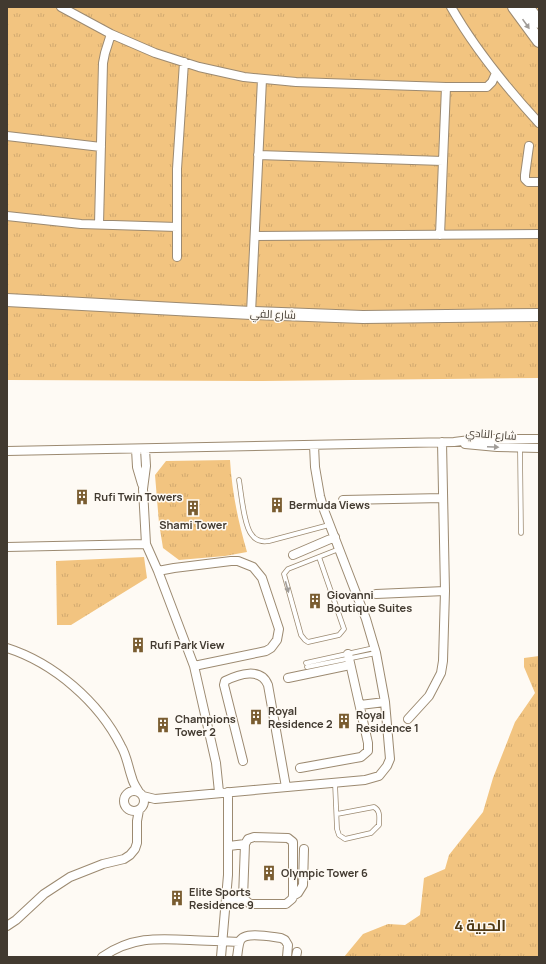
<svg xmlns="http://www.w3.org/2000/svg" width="546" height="964" font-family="Manrope,Cairo,sans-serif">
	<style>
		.grass { fill: url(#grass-tufts) }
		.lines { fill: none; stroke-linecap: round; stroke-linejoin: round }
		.lane-casing { stroke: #9c8a71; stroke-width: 5.5 }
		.street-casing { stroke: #9c8a71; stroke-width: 10 }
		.secondary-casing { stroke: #9c8a71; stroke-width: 14 }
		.lane { stroke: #fff; stroke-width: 4 }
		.street { stroke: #fff; stroke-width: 8 }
		.secondary { stroke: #fff; stroke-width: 12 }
		.oneway { fill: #a09c98 }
		.labels { text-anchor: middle; stroke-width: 3; stroke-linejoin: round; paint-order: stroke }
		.street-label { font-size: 11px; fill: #423a30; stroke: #fefaf4 }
		.poi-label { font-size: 11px; font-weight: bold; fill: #423a30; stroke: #fefaf4; text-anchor: start }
		.district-label { font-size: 15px; font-weight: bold; fill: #4f3914; stroke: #fefaf4 }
	</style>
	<defs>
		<pattern id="grass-tufts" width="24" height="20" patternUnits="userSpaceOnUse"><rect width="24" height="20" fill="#f2c480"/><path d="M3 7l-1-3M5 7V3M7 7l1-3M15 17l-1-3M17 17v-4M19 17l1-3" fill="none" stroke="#d1a96f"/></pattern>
	</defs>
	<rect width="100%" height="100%" fill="#fefaf4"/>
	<path class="grass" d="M7 7H539V378L263 381 7 380Z
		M230 460C232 492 238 521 247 552L225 556 179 560 163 548 159 523 155 475 166 461Z
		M144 557 147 578 71 625H57L56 561Z
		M539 656V957H344L363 934 388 924 405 925 420 915 424 878 445 869 449 855 483 812 493 778 515 722 535 693 524 667V658Z"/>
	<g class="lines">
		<defs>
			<path id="lane" d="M520 448 521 533
				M239 480C241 492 244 527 252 535 256 541 263 542 269 541L329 525
				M319 557 344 629 339 635 308 642 305 640 301 635 284 574 288 569 339 549
				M306 663 374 648
				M307 667 376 653
				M335 783 337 829 339 835 345 839 371 833 379 825C379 818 381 811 374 807L337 814"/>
			<path id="street" d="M61 7 111 34 155 53 199 67 244 77 296 82 446 87H487L492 82 496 73
				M451 7C475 49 506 87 539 123
				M7 136 101 147
				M529 146 525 175V179L528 182H539
				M258 155 443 161
				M7 216 81 224 177 227
				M99 224 103 63 105 53 111 34
				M440 235 446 87
				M255 236 539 234
				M177 257V169L184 62
				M251 313 262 79
				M465 444 497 447 539 448
				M136 449 137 467 142 484
				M145 449 146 466 143 489 146 544 158 571 194 666 216 763 219 792
				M7 451 454 442 478 439H539
				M343 500 443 498
				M7 547 146 544
				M293 555 335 537
				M158 571 174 568 231 561H238L253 567 262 578 279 629 277 640 271 648 266 651 194 666
				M376 594 445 591
				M7 648C54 663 99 702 121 746 127 756 128 767 132 778 133 783 136 787 139 792
				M288 678 350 665
				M360 705 385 702
				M408 719 429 696 441 673 443 661 445 591 442 442
				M243 761 224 685 225 681C239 674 261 667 268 685L286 787
				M300 768 361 757 368 751V743L348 654
				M124 801a10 10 0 1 1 20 0a10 10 0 1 1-20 0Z
				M143 796 155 799 365 780 379 776 387 766 390 759 385 702 376 653 366 619 324 510 320 496 315 467 314 445
				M254 837 288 838 293 842V896L292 899 286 904H250L243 898 245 844 248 839Z
				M229 846 245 844
				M293 896 298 893 303 885 304 849
				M227 899 245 901
				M7 926 16 920 44 894 70 877 103 864 124 859 130 855 135 849 137 843V821L139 810
				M102 957C131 937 156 938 190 940 206 941 223 941 239 942
				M221 957 228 875V792
				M237 957C238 952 238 946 240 941 244 931 272 937 281 938L285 940 288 945 287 957
				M296 957 297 952"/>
			<path id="secondary" d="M514 7 539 41
				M527 7 539 22
				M7 300 251 313 363 317 539 315"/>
		</defs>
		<use href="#lane" class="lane-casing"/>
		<use href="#street" class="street-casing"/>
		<use href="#secondary" class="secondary-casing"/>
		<use href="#lane" class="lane"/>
		<use href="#street" class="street"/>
		<use href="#secondary" class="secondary"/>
	</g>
	<defs><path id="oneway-solid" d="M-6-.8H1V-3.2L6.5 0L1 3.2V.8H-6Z"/></defs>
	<g class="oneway">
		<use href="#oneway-solid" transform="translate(526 24) rotate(55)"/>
		<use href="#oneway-solid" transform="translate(493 447) rotate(3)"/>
		<use href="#oneway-solid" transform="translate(287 587) rotate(74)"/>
	</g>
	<defs>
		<symbol id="building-bare" viewBox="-9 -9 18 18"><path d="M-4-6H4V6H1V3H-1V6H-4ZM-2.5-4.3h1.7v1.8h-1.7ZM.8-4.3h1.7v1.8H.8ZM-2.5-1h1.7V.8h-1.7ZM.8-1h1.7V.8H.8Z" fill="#795c30" stroke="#fefaf4" stroke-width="2.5" paint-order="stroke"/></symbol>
	</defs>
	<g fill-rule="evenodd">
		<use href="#building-bare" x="71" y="486" width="22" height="22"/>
		<use href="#building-bare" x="266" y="494" width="22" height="22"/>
		<use href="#building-bare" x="182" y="497" width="22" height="22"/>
		<use href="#building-bare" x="304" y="590" width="22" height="22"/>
		<use href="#building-bare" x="127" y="634" width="22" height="22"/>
		<use href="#building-bare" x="245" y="706" width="22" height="22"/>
		<use href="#building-bare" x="333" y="710" width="22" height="22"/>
		<use href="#building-bare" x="152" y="714" width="22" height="22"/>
		<use href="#building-bare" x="258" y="862" width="22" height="22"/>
		<use href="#building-bare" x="166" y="887" width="22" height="22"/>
	</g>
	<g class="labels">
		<g class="street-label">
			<text transform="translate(273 314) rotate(2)" y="4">شارع الفي</text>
			<text transform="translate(491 434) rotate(4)" y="4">شارع النادي</text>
		</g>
		<g class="poi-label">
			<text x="94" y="501">Rufi Twin Towers</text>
			<text x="289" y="509">Bermuda Views</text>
			<text x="193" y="529" text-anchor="middle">Shami Tower</text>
			<text x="327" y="599">Giovanni<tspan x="327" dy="13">Boutique Suites</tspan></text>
			<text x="150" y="649">Rufi Park View</text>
			<text x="268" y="715">Royal<tspan x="268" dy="13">Residence 2</tspan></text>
			<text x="356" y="719">Royal<tspan x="356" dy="13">Residence 1</tspan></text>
			<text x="175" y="723">Champions<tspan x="175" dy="13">Tower 2</tspan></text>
			<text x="281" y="877">Olympic Tower 6</text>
			<text x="189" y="896">Elite Sports<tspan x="189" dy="13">Residence 9</tspan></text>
		</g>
		<g class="district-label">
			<text x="480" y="931">الحبية 4</text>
		</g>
	</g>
	<rect width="546" height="964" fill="none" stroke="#423a30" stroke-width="16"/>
</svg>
